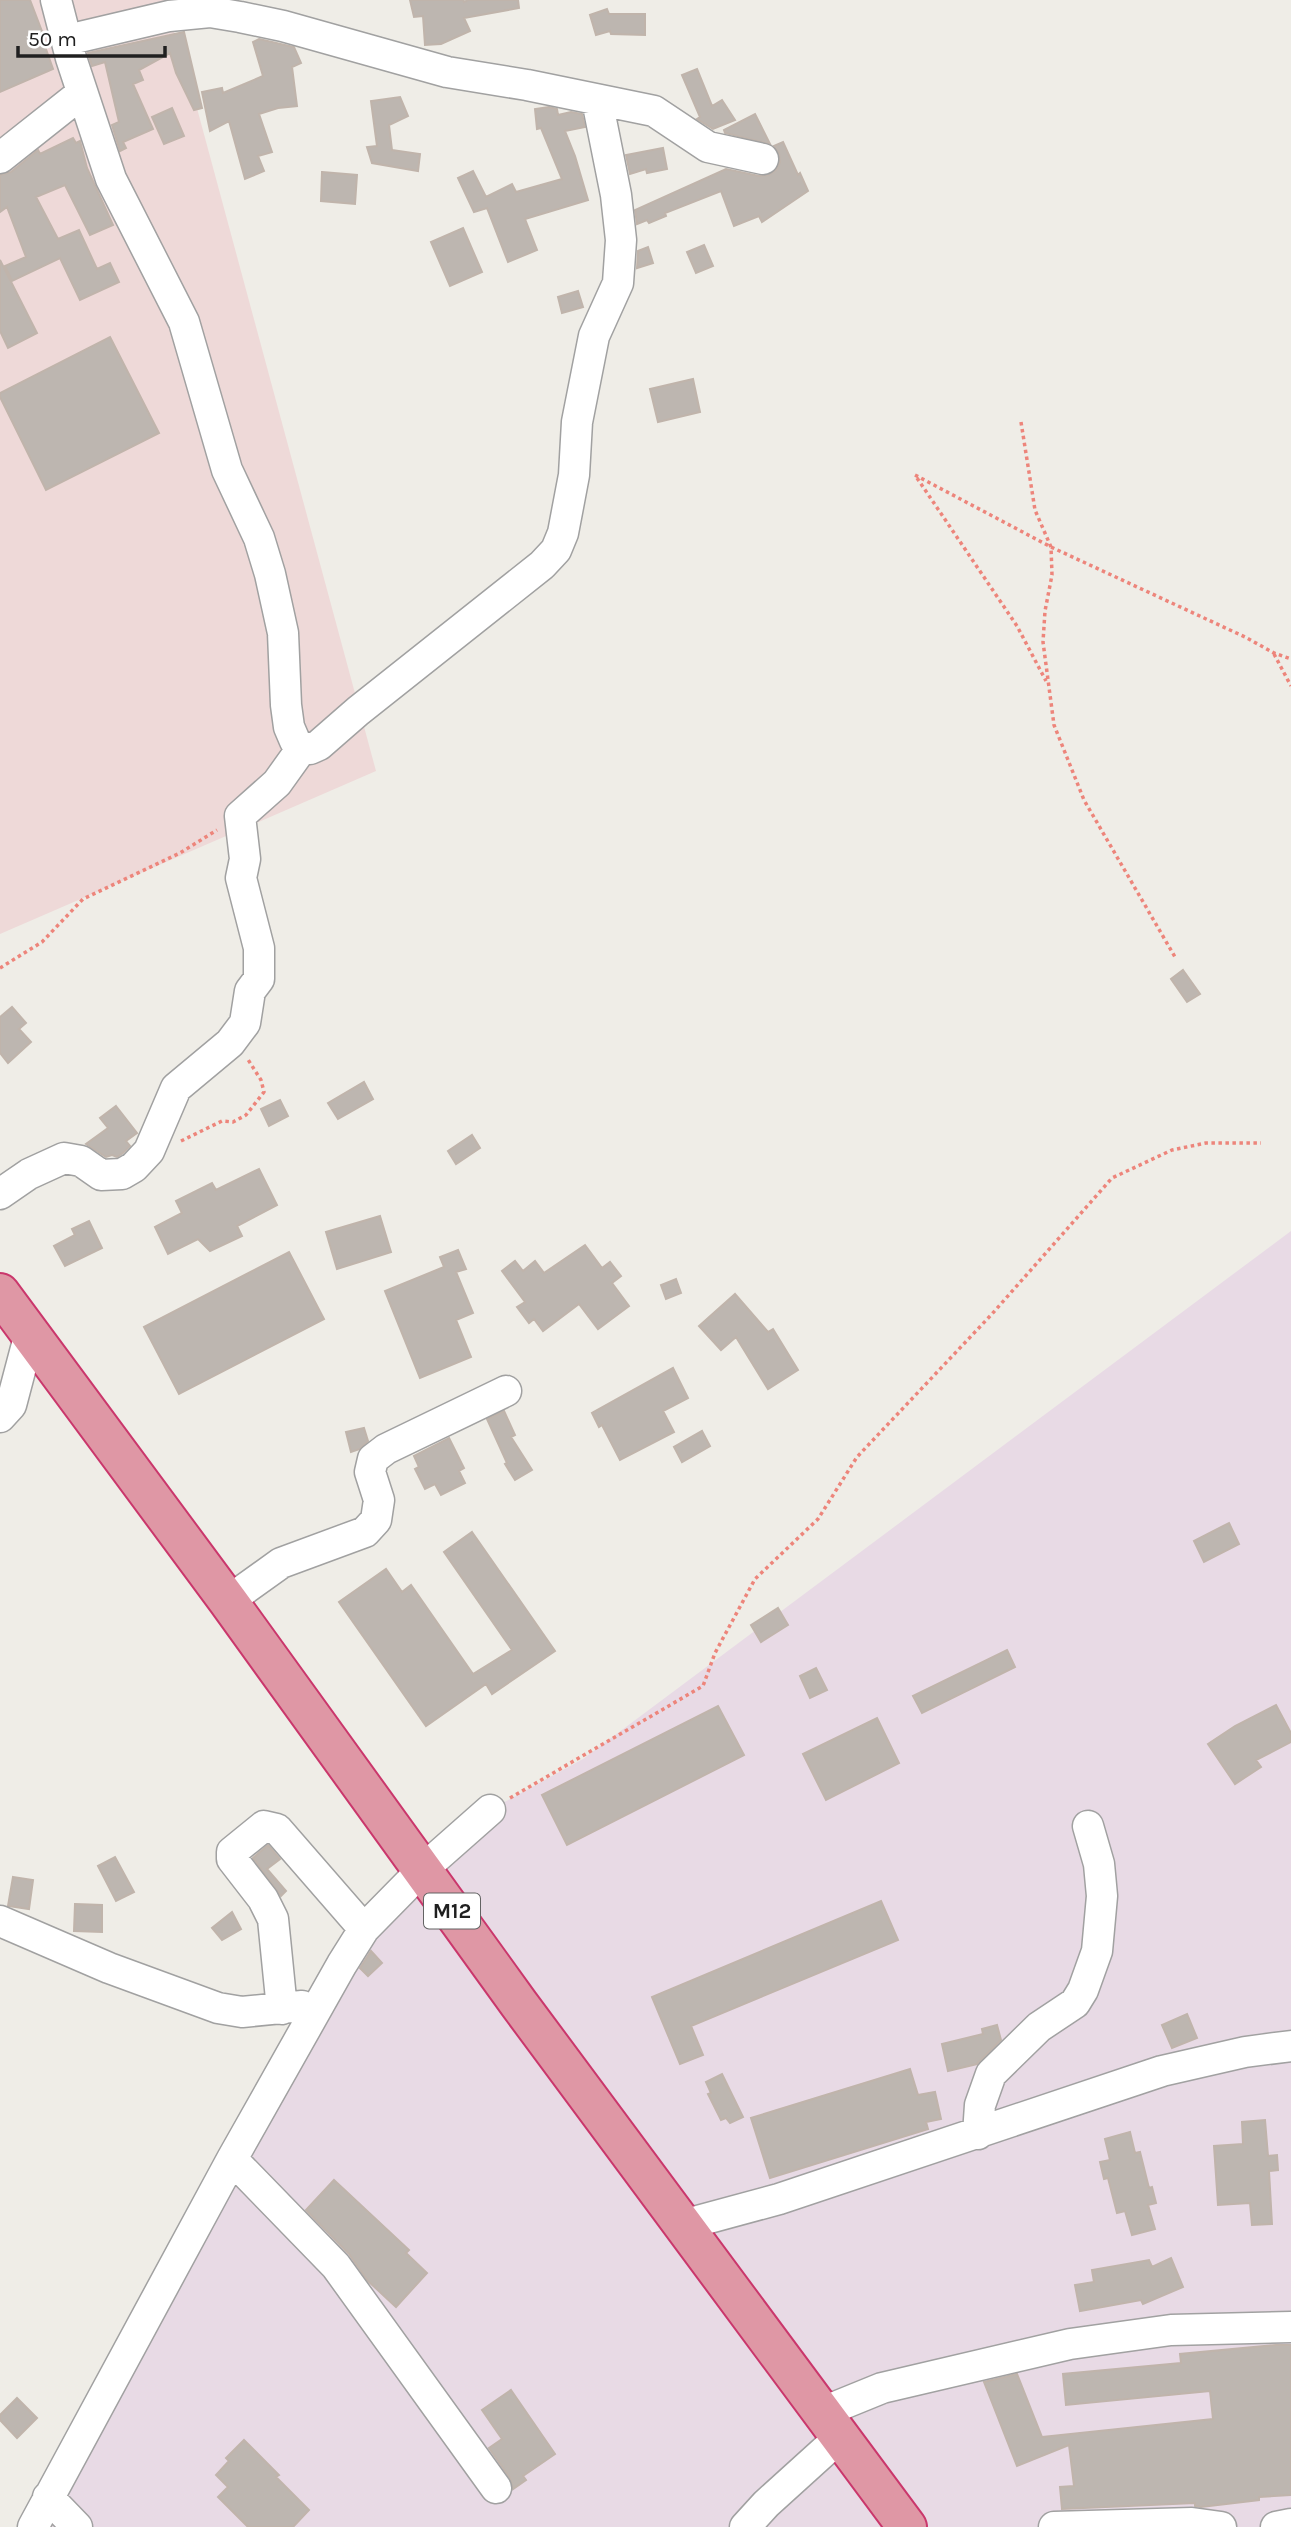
<svg xmlns="http://www.w3.org/2000/svg" width="1291" height="2527" font-family="Karla,sans-serif">
	<style>
		.commercial { fill: #eed9d8 }
		.industrial { fill: #e8dae5 }
		.building { fill: #bdb6b0; stroke: #c0b4ab; stroke-width: 2 }
		.lines { fill: none; stroke-linecap: round; stroke-linejoin: round }
		.minor-casing { stroke: #a1a1a1; stroke-width: 33 }
		.highway-casing { stroke: #ca376c; stroke-width: 42 }
		.path { stroke: #ed857b; stroke-width: 3.5; stroke-dasharray: 3.5 3.5; stroke-linecap: butt }
		.minor { stroke: #fff; stroke-width: 30 }
		.highway { stroke: #df97a5; stroke-width: 38 }
		.labels { text-anchor: middle; stroke-width: 5; stroke-linejoin: round; paint-order: stroke }
		.shield { fill: #fff; stroke: #636363; stroke-width: 2 }
		.shield-label { font-size: 21px; font-weight: bold; fill: #202020 }
	</style>
	<rect width="100%" height="100%" fill="#efede7"/>
	<path class="commercial" d="M0 0H164L188 75 376 771 0 934Z"/>
	<path class="industrial" d="M1291 1231V2527H45L390 1904 499 1822 490 1810 583 1759Z"/>
	<path class="building" d="M0 0H30L43 34 41 35 53 69 0 92Z
		M410 0H463L464 2 468 0H518L519 8 464 18 470 31 441 44 425 45 423 16 414 17Z
		M607 9 609 14H645V35L611 34 610 31 596 35 590 15Z
		M184 32 202 108 194 110 176 73 170 53 139 70 143 80 133 84 153 129 123 142 126 148 120 151 112 125 119 122 105 62 92 66 88 53Z
		M259 39 294 47 301 63 292 67 297 106 278 108 259 114 272 152 258 156 264 171 245 179 229 121 210 131 202 92 222 88 223 93 263 76 253 42Z
		M697 69 712 106 722 100 735 120 713 129 697 119 700 117 682 75Z
		M400 97 408 116 389 125 392 150 420 154 418 171 372 163 367 147 377 146 371 101Z
		M549 107 557 109 558 115 571 112 582 114 585 127 565 131 575 156 588 200 525 219 537 250 508 262 487 208 474 212 458 178 473 171 486 197 512 184 516 192 562 179 541 128 537 129 535 109Z
		M172 108 184 136 164 144 152 117Z
		M755 114 770 144 725 133 724 130Z
		M73 138 76 143 80 141 87 168 113 225 90 235 65 185 36 197 58 239 79 230 97 269 110 263 119 282 80 300 60 258 12 281 5 266 26 257 7 207 0 212V175L11 172 38 150 40 154Z
		M783 142 798 175 800 173 808 191 762 222 759 216 734 226 721 191 665 213 666 216 649 223 647 220 637 224 635 210 726 169 759 176 769 175 776 170 780 162 779 153 774 146Z
		M663 148 667 169 647 173 646 169 630 174 626 155Z
		M322 172 357 175 355 204 321 201Z
		M463 228 482 272 450 286 431 242Z
		M704 245 713 266 696 273 687 252Z
		M648 247 653 263 637 268 638 251Z
		M0 260 37 333 8 348 0 331Z
		M578 291 583 307 562 313 558 297Z
		M110 337 159 433 46 490 0 397V393Z
		M693 379 700 412 658 422 650 389Z
		M1183 970 1200 994 1187 1002 1171 979Z
		M12 1007 26 1023 19 1029 31 1042 8 1063 0 1053V1017Z
		M364 1082 373 1099 338 1119 328 1103Z
		M280 1100 288 1116 269 1126 261 1109Z
		M116 1106 137 1133 126 1141 130 1146 123 1153 117 1157 112 1155 106 1157 86 1144 108 1128 100 1118Z
		M472 1135 480 1148 456 1164 448 1151Z
		M259 1169 277 1205 237 1226 242 1236 210 1251 198 1239 168 1254 155 1227 182 1213 176 1201 212 1183 216 1190Z
		M380 1216 391 1252 337 1269 326 1232Z
		M89 1221 102 1248 65 1266 54 1246 75 1235 72 1229Z
		M585 1245 602 1268 610 1262 621 1276 612 1283 629 1306 598 1329 579 1304 543 1331 534 1319 529 1323 517 1307 525 1302 502 1271 515 1261 523 1271 535 1261 544 1273Z
		M458 1250 466 1269 456 1272 473 1313 456 1320 471 1357 420 1378 385 1291 444 1267 440 1257Z
		M289 1252 324 1319 179 1394 144 1327Z
		M676 1279 681 1293 666 1299 661 1285Z
		M735 1294 768 1332 773 1329 798 1370 768 1389 736 1337 721 1350 699 1326Z
		M673 1368 688 1398 663 1411 674 1432 620 1460 602 1425 599 1427 592 1413Z
		M504 1411 515 1435 511 1437 532 1470 515 1480 505 1464 507 1463 487 1419Z
		M364 1428 368 1441 360 1449 351 1452 346 1432Z
		M702 1431 710 1446 682 1462 674 1447Z
		M449 1438 464 1468 459 1471 465 1483 441 1495 435 1484 425 1489 415 1469 419 1467 414 1456Z
		M1229 1523 1239 1544 1204 1562 1194 1541Z
		M472 1532 555 1651 492 1694 486 1684 426 1726 339 1602 386 1569 402 1592 411 1585 473 1674 512 1650 444 1552Z
		M778 1608 788 1625 761 1642 751 1625Z
		M1007 1650 1015 1667 922 1713 913 1696Z
		M816 1668 827 1690 810 1698 800 1676Z
		M1276 1705 1291 1733V1742L1256 1760 1261 1767 1235 1784 1208 1744 1235 1726Z
		M718 1706 744 1755 567 1845 542 1795Z
		M877 1718 899 1763 826 1800 803 1754Z
		M268 1845 280 1859 267 1869 286 1891 281 1896 253 1858Z
		M115 1857 134 1892 116 1901 98 1866Z
		M13 1877 33 1880 29 1909 8 1906Z
		M881 1901 898 1940 691 2026 703 2055 680 2064 652 1997Z
		M75 1904 102 1905V1932L74 1931Z
		M232 1912 241 1929 222 1940 212 1928Z
		M371 1951 382 1963 368 1976 360 1968Z
		M1187 2014 1197 2038 1172 2048 1162 2025Z
		M997 2025 1001 2040 977 2064 948 2071 942 2044 983 2034 982 2029Z
		M910 2069 918 2095 935 2092 941 2119 926 2122 928 2129 770 2178 751 2118Z
		M722 2074 743 2117 730 2123 726 2118 721 2120 708 2094 711 2093 706 2082Z
		M1265 2120 1268 2156 1277 2155 1278 2170 1269 2171 1272 2224 1252 2225 1250 2203 1218 2205 1214 2146 1243 2144 1242 2122Z
		M1130 2132 1135 2153 1140 2152 1149 2188 1152 2187 1156 2203 1148 2205 1155 2229 1132 2235 1125 2211 1117 2213 1108 2178 1104 2179 1100 2162 1110 2160 1105 2139Z
		M334 2180 409 2250 406 2253 427 2273 396 2307 368 2281 349 2254 306 2210Z
		M1171 2258 1183 2287 1143 2304 1141 2300 1080 2311 1075 2285 1094 2282 1092 2270 1149 2260 1152 2267Z
		M1276 2345H1291V2495L1259 2497V2500L1201 2507 1195 2506V2503L1062 2509 1060 2487 1074 2486 1069 2445 1017 2466 984 2382 1017 2374 1042 2437 1213 2419 1210 2391 1066 2405 1063 2374 1181 2363 1180 2354Z
		M511 2390 555 2454 523 2476 526 2480 513 2489 510 2478 489 2448 502 2439 482 2410Z
		M17 2398 37 2418 17 2438 0 2420V2415Z
		M244 2440 279 2475 276 2477 309 2510 293 2527H248L218 2497 228 2487 216 2475 229 2461 226 2458Z"/>
	<g class="lines">
		<defs>
			<path id="minor" d="M56 0 71 58 111 179 184 322 227 470 259 538 270 574 283 633 286 705 289 727 295 741 302 748 310 749 319 745 358 711 542 565 556 550 563 533 574 475 577 422 594 336 618 283 621 240 616 195 597 100
				M67 40 169 16 210 12 240 17 283 26 447 72 527 85 654 111 708 147 763 159
				M0 158 82 93
				M0 1194 29 1174 64 1158 81 1161 101 1175 122 1174 134 1167 149 1151 176 1088 230 1043 245 1023 250 991 259 979V948L241 878 245 859 240 816 277 783 302 748
				M0 1417 11 1405 30 1333
				M228 1601 281 1563 365 1532 376 1520 379 1500 370 1472 373 1459 386 1449 506 1391
				M0 1921 109 1968 218 2008 242 2012 302 2006
				M282 2009 273 1919 263 1899 232 1859V1852L264 1826 277 1829 364 1929
				M978 2134 980 2105 991 2074 1039 2027 1075 2003 1083 1990 1097 1951 1102 1896 1099 1864 1088 1826
				M232 2159 336 2266 496 2488
				M683 2225 779 2199 1162 2071 1245 2052 1291 2046
				M823 2412 882 2388 1070 2344 1171 2330 1291 2327
				M48 2497 77 2527
				M33 2527 232 2159 342 1964 364 1929 422 1870 490 1810
				M745 2527 766 2504 840 2437
				M1054 2527 1192 2523 1221 2527
				M1276 2527 1291 2524"/>
			<path id="highway" d="M0 1293 228 1601 519 2004 907 2527"/>
		</defs>
		<use href="#minor" class="minor-casing"/>
		<use href="#highway" class="highway-casing"/>
		<path class="path" d="M1021 422 1035 510 1051 547 1052 575 1045 611 1043 642 1054 725 1084 800 1175 957
			M915 475 1051 547 1245 637 1274 653 1291 659
			M917 478 1017 626 1046 681
			M1274 654 1291 686
			M0 968 42 942 83 899 180 853 217 830
			M181 1141 222 1121 233 1122 246 1115 264 1092 261 1080 247 1058
			M510 1798 703 1686 715 1653 755 1579 818 1519 857 1457 992 1314 1112 1178 1172 1150 1206 1143H1261"/>
		<use href="#minor" class="minor"/>
		<use href="#highway" class="highway"/>
	</g>
	<g class="labels">
		<rect class="shield" x="424" y="1893.5" width="56" height="35" rx="5"/>
		<g class="shield-label">
			<text x="452" y="1918">M12</text>
		</g>
	</g>
	<path d="M18 46v10h147v-10" fill="none" stroke="#202020" stroke-width="3.5"/>
	<text x="28" y="46" font-size="21" fill="#202020" stroke="#ffffff" stroke-width="5" paint-order="stroke">50 m</text>
</svg>
